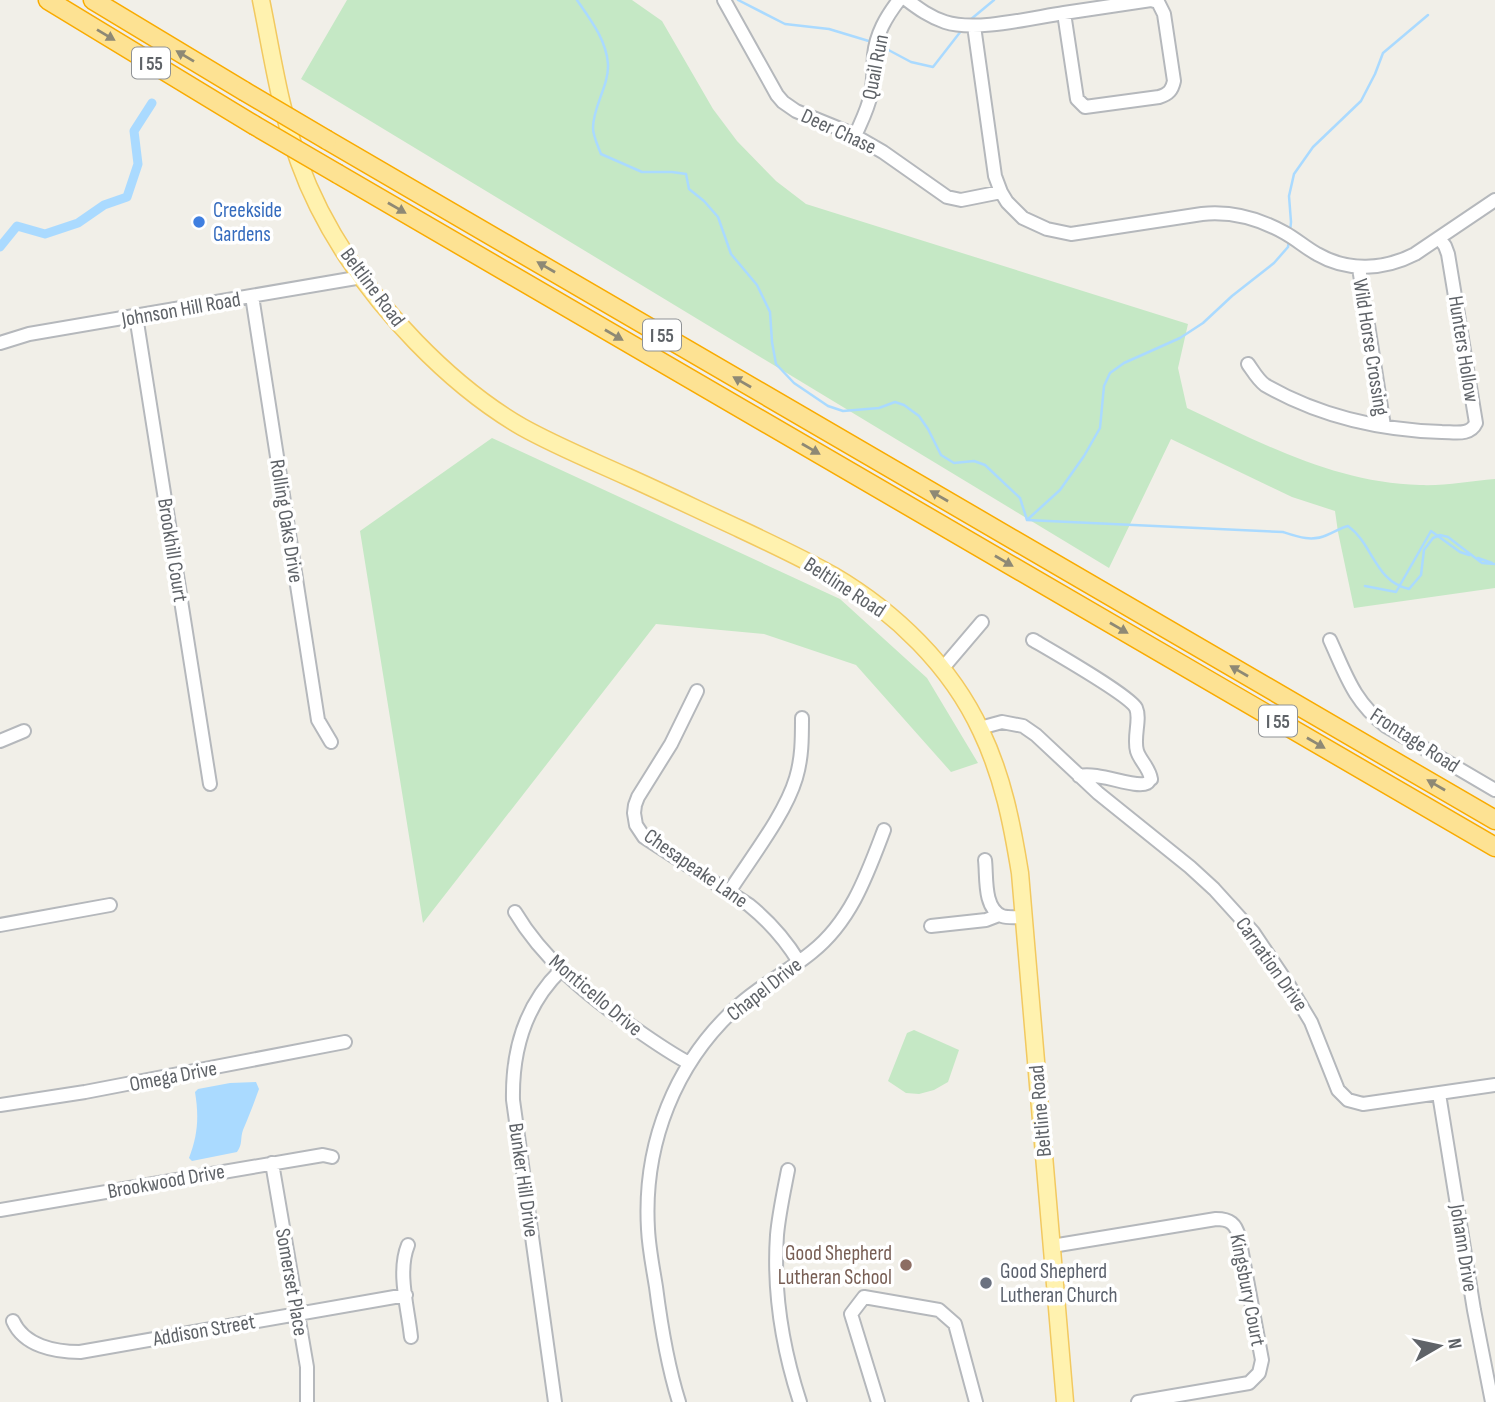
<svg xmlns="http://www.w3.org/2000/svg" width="1495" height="1402" font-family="'Sofia Sans Condensed',sans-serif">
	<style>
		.green { fill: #c5e8c5 }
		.water { fill: #aadaff }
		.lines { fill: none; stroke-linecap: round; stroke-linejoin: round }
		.stream { stroke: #aadaff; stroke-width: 2.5 }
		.canal { stroke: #aadaff; stroke-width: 9 }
		.minor-casing { stroke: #b5b8bc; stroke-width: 16 }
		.major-casing { stroke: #f2c960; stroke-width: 19 }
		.highway-casing { stroke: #f9ab00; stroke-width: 21 }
		.minor { stroke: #fff; stroke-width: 12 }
		.major { stroke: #fff2af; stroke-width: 16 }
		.highway { stroke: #fde293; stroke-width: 18 }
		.highway-bridge-casing { stroke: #f9ab00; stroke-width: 21; stroke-linecap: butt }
		.highway-bridge { stroke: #fde293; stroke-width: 18 }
		.oneway { fill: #8e8975 }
		.shop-dot { fill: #3f7fe0; stroke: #fff; stroke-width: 2.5 }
		.education-dot { fill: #8d6e63; stroke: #fff; stroke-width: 2.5 }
		.worship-dot { fill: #6b7280; stroke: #fff; stroke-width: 2.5 }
		.labels { text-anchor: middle; stroke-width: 7; stroke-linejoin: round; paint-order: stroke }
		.shield { fill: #fff; stroke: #8f9295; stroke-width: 2 }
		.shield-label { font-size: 19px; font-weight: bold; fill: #5f6368 }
		.street-label { font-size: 21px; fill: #5f6368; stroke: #fff }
		.shop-label { font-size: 21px; fill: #366cbe; stroke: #fff; text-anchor: start }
		.education-label { font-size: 21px; fill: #785e54; stroke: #fff; text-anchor: end }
		.worship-label { font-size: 21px; fill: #5b616d; stroke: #fff; text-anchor: start }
	</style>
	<rect width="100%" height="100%" fill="#f1efe8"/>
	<path class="green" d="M347 0H632L662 21 713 109 737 141 776 181 806 204 1188 324 1178 368 1187 408C1261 443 1335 483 1420 485 1445 486 1470 481 1495 479V588L1354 608 1338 532 1335 511 1292 497 1171 439 1109 568 301 79Z
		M492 438 840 599 927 678 978 763 951 772 856 665 764 634 656 624 423 923 360 531Z
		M914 1030 959 1050 948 1082 934 1090 919 1094 906 1093 888 1081 907 1033Z"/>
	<path class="water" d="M256 1082 259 1089C254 1103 249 1116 243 1130 240 1138 243 1144 237 1152L192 1161 189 1158C198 1135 199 1116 195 1092L198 1089 230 1083Z"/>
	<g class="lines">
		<path class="stream" d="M577 0C590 19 606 39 608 64 609 86 593 106 593 128 593 136 598 146 601 154L642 172H672L686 174 689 189 704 201 718 217 731 254 757 285 770 312 772 342 776 364 794 383 828 406 843 411 879 408 895 402 904 405 919 416 928 429 941 455 954 463 974 461 985 465 1020 498 1027 520
			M738 0 785 24 829 29 872 42
			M970 20 994 0
			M881 46 911 62 933 67 961 31
			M1290 232 1291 222 1289 196 1294 174 1313 147 1361 101 1375 74 1383 53 1428 15
			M1027 520 1060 490 1084 456 1100 428 1104 386 1110 373 1124 363 1180 338 1203 323 1232 296 1274 263 1288 247 1289 239
			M1027 520 1283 532C1298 537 1312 542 1327 535 1335 532 1340 528 1348 526 1373 544 1375 582 1409 589L1421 575 1424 550 1433 538 1440 535 1448 537 1482 563 1495 564
			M1478 558 1492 563
			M1365 586 1396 592 1431 531 1460 552 1469 555"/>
		<path class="canal" d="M0 247 17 226 45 234 78 223 104 205 127 197 138 164 134 131 152 103"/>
		<defs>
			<path id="minor" d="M724 0 777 95 783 102 796 111 850 133 883 152 947 197 961 200 1001 192
				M907 0C919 9 930 17 945 22 976 32 1031 18 1064 13
				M1151 0 1158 2 1164 14 1174 81C1172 90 1169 94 1159 97L1085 107 1077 99 1064 13Z
				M974 26 995 176 1001 192 1007 202 1023 218 1047 229 1071 234 1202 214C1231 211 1260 219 1285 233 1296 239 1306 248 1317 254 1348 272 1384 270 1415 254L1495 200
				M855 136C861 122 868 109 871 94 874 81 873 68 874 55 876 34 886 17 899 0
				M1359 268 1384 426
				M252 296 318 720 331 742
				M136 316 210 784
				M0 343 29 334 362 277
				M1248 364C1253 371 1258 380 1265 385 1319 416 1381 430 1442 432 1455 432 1470 436 1476 423L1448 254 1445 246 1439 238
				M1033 640C1050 650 1129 695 1136 708 1141 719 1133 737 1137 751 1140 761 1149 767 1151 779 1149 780 1149 782 1147 783 1135 789 1098 771 1079 776
				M1330 640C1346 675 1354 702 1386 726L1495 790
				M942 669 982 622
				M697 691 671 744 638 797 635 805 634 813 636 825 644 837 749 905C770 922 785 939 799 962
				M980 728 1002 722 1023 726 1036 735 1098 793 1190 867 1214 889 1253 932 1290 987 1311 1022 1338 1090 1348 1100 1363 1104 1495 1085
				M0 741 24 731
				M985 860C987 876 983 908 1002 916 1008 918 1017 917 1024 917
				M729 892C750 859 785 815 796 778 802 758 802 739 802 718
				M515 912C543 959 586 994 630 1025 650 1039 668 1052 689 1063
				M0 925 110 905
				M931 926 986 920 999 915
				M1439 1094 1474 1310 1492 1402
				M0 1105 85 1092 345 1042
				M272 1163 307 1367V1402
				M788 1170C784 1191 779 1213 777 1235 773 1293 782 1347 800 1402
				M0 1210 323 1155 332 1157
				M408 1245C397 1272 408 1308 411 1337
				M1052 1246 1216 1219C1230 1219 1236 1224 1239 1237L1262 1360 1259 1373 1249 1383 1138 1402
				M13 1321C24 1346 55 1352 80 1352L406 1295
				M555 1402 513 1100C512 1051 525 1005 561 970
				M679 1402C667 1364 661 1326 656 1287 653 1268 649 1249 648 1229 643 1144 675 1062 739 1005 761 985 789 971 812 952 851 921 867 875 884 830
				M878 1402 851 1314 864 1297 939 1310 955 1324 976 1402"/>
			<path id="major" d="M261 0C272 54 280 110 299 162 323 229 367 292 416 342 447 374 484 405 522 427 556 446 593 461 628 477 666 494 703 512 740 529 772 544 804 559 834 576 895 612 951 666 981 731 1003 777 1012 824 1020 873L1065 1402"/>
			<path id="highway" d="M48 0 254 125
				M93 0 244 91
				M327 140 1495 820
				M338 174 1495 847"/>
		</defs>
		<use href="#minor" class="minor-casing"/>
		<use href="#major" class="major-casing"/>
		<use href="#highway" class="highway-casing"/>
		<use href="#minor" class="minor"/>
		<use href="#major" class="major"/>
		<use href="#highway" class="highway"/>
		<defs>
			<path id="highway-bridge" d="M244 91 327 140
				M254 125 338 174"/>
		</defs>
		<use href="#highway-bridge" class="highway-bridge-casing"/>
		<use href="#highway-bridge" class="highway-bridge"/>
	</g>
	<defs><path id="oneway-solid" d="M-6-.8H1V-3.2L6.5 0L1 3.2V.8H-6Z" transform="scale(1.75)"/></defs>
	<g class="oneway">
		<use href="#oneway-solid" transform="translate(106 35) rotate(31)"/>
		<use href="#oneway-solid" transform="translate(185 56) rotate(-149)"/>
		<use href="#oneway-solid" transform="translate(397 208) rotate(30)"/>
		<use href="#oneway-solid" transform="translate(546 267) rotate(-150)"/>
		<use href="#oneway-solid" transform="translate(614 335) rotate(30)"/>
		<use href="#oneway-solid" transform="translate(742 382) rotate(-150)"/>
		<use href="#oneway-solid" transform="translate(811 449) rotate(30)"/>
		<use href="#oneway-solid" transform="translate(939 496) rotate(-150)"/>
		<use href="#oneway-solid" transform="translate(1004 561) rotate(30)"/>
		<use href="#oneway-solid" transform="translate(1119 628) rotate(30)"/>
		<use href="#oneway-solid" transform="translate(1239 671) rotate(-150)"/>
		<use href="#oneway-solid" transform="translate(1316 743) rotate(30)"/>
		<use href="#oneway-solid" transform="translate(1436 785) rotate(-150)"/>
	</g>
	<circle class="shop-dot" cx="199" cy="222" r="7"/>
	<circle class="education-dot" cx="906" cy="1265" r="7"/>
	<circle class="worship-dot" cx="986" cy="1283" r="7"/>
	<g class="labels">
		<g class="shield">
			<rect x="132" y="47.5" width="38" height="31" rx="5"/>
			<rect x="643" y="319.5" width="38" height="31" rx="5"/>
			<rect x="1259" y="705.5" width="38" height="31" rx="5"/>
		</g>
		<g class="shield-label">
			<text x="151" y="70">I 55</text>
			<text x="662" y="342">I 55</text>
			<text x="1278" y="728">I 55</text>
		</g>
		<g class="street-label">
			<text transform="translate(875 67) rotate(-79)" y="7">Quail Run</text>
			<text transform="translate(839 131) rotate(25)" y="7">Deer Chase</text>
			<text transform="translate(373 287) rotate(53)" y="7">Beltline Road</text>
			<text transform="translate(181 309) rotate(-10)" y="7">Johnson Hill Road</text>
			<text transform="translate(1371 347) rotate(81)" y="7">Wild Horse Crossing</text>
			<text transform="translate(1464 349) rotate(81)" y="7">Hunters Hollow</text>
			<text transform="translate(287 521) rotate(81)" y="7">Rolling Oaks Drive</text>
			<text transform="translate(173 550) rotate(81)" y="7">Brookhill Court</text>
			<text transform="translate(845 587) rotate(33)" y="7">Beltline Road</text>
			<text transform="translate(1415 740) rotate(33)" y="7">Frontage Road</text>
			<text transform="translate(696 868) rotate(35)" y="7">Chesapeake Lane</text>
			<text transform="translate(1272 964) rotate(55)" y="7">Carnation Drive</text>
			<text transform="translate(764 989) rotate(-38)" y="7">Chapel Drive</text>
			<text transform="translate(596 995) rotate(40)" y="7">Monticello Drive</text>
			<text transform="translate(173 1076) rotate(-11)" y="7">Omega Drive</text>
			<text transform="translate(1040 1111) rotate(-95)" y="7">Beltline Road</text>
			<text transform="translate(524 1180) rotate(82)" y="7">Bunker Hill Drive</text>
			<text transform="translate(166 1181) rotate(-10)" y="7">Brookwood Drive</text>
			<text transform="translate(1464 1248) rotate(81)" y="7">Johann Drive</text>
			<text transform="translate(292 1282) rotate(80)" y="7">Somerset Place</text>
			<text transform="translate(1248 1290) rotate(79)" y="7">Kingsbury Court</text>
			<text transform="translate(204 1330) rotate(-10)" y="7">Addison Street</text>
		</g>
		<g class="shop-label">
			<text x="213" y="217">Creekside<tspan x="213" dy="24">Gardens</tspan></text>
		</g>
		<g class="education-label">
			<text x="892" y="1260">Good Shepherd<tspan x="892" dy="24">Lutheran School</tspan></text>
		</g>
		<g class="worship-label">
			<text x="1000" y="1278">Good Shepherd<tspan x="1000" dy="24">Lutheran Church</tspan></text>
		</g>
	</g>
	<g transform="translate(1439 1346) rotate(81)" stroke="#ffffff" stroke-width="5" paint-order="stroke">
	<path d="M0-5L12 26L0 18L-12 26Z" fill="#5f6368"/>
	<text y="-10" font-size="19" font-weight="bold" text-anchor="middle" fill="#5f6368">N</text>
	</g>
</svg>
